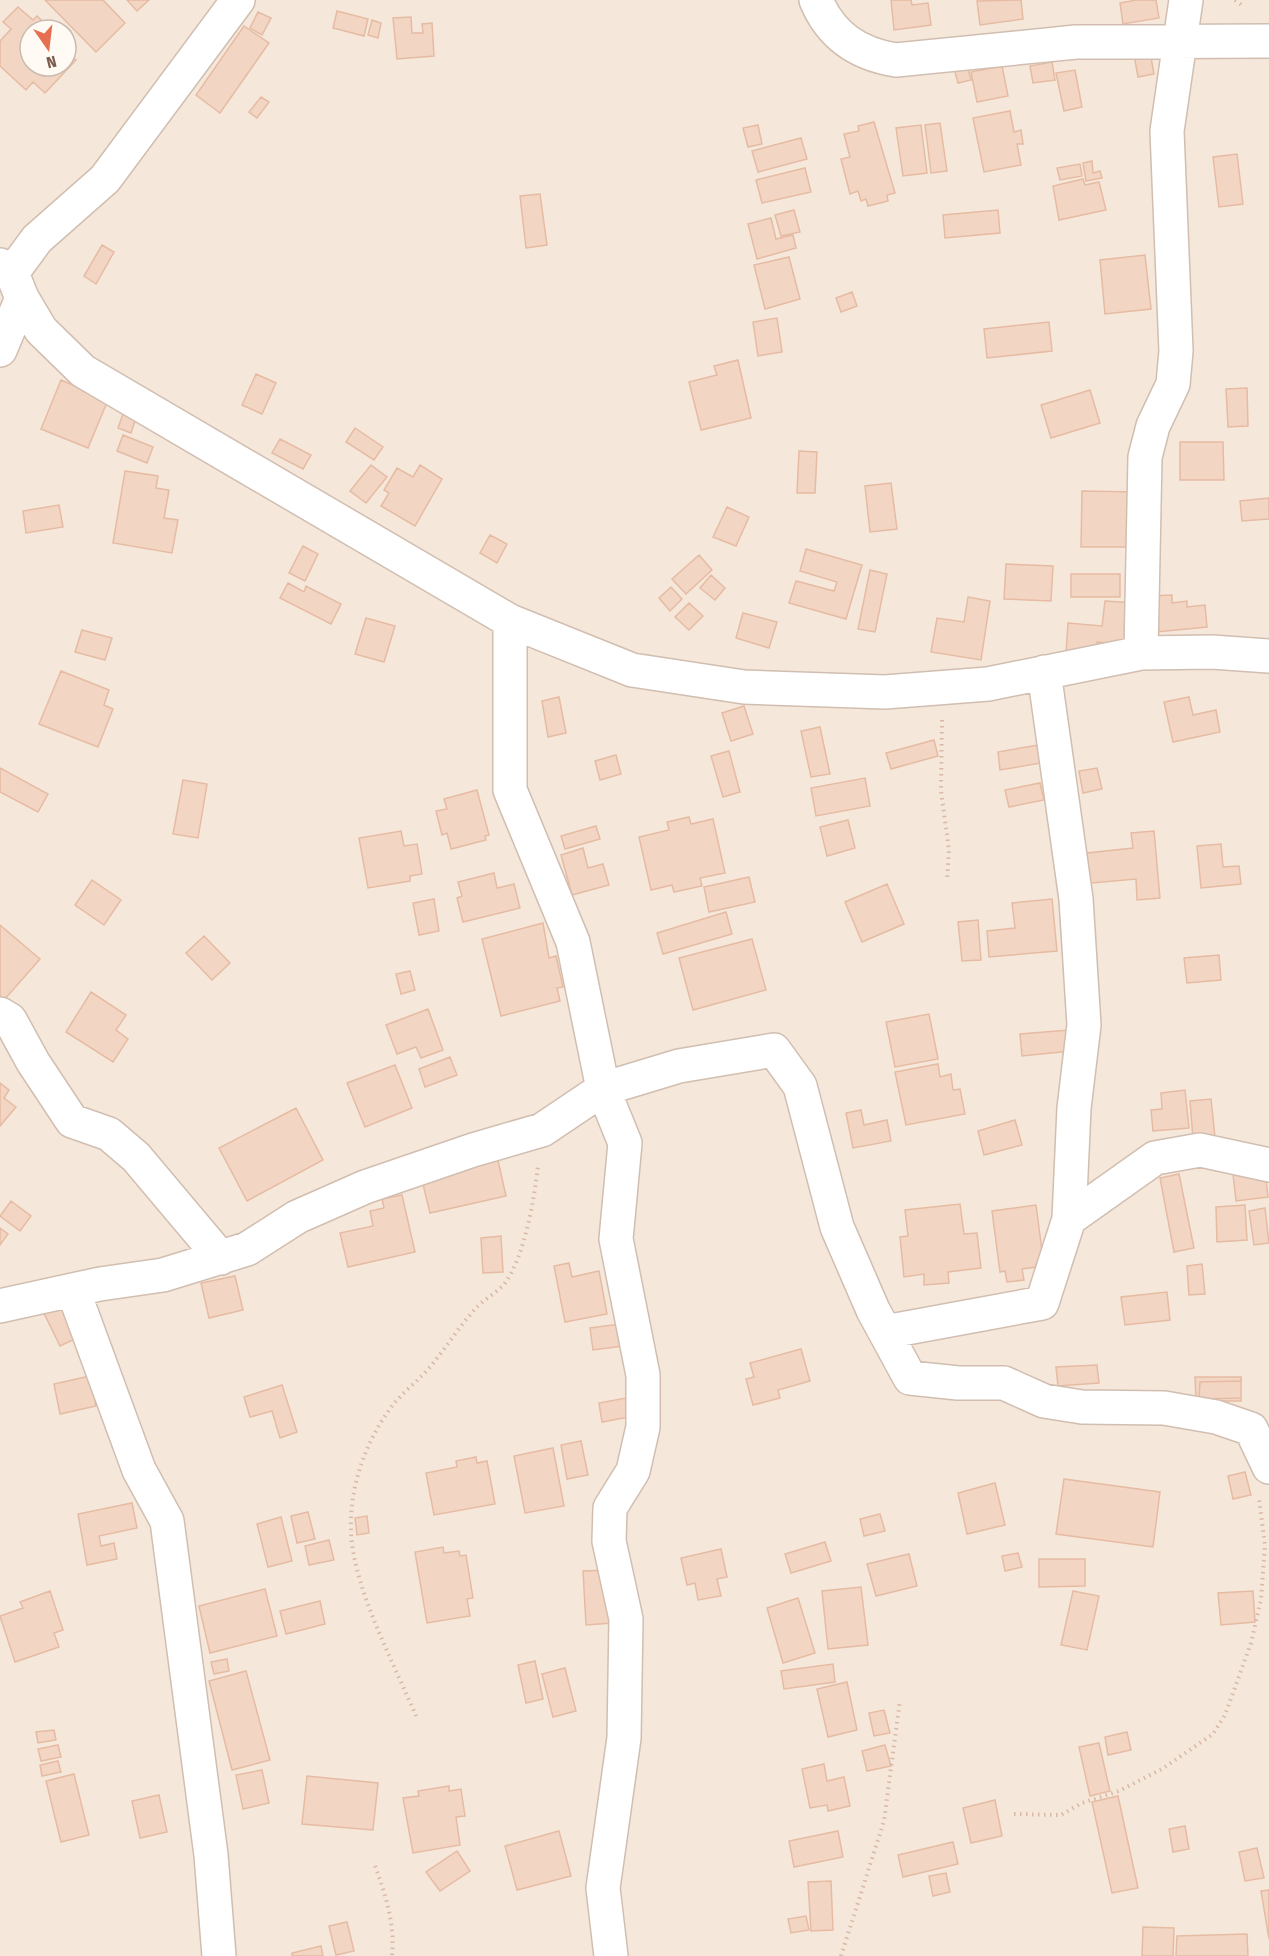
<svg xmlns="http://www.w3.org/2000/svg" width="1269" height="1956" font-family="'Fira Sans Condensed',sans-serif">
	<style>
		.residential { fill: #f5e8da; fill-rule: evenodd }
		.building { fill: #f3d5c3; stroke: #e6bba3; stroke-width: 1.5 }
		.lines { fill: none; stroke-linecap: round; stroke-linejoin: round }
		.minor-casing { stroke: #d1beb0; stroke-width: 36 }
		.path { stroke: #d9b8a5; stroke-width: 4; stroke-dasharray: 1.5 4.5; stroke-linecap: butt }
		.minor { stroke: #fff; stroke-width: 33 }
	</style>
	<rect width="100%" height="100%" fill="#fdf6ec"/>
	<path class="residential" d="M0 0H1269V1956H0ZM30 30H66V66H30Z"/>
	<path class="building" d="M45 0H103L125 23 96 52Z
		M127 0H149L137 11Z
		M891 0H911L912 5 928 3 931 25 894 30Z
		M1021 0 1023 19 980 25 977 1Z
		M1136 0H1156L1159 18 1123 24 1120 3Z
		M18 7 33 20 37 16 52 30H30V66H66V51L76 60 45 93 33 82 26 90 0 66V41L11 29 3 22Z
		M337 11 368 19 364 36 333 28Z
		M258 12 271 18 262 35 250 28Z
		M411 17 412 33H423L422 24 432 23 434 56 397 59 393 18Z
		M372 20 381 23 378 38 368 35Z
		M244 26 269 43 220 113 196 95Z
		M1150 52 1154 74 1138 77 1134 55Z
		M966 61 971 80 958 83 953 64Z
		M1052 62 1055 80 1033 83 1030 66Z
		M1002 66 1008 96 977 102 971 72Z
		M1075 70 1082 107 1064 111 1056 73Z
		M261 97 269 102 257 118 249 112Z
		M1010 111 1014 132 1021 130 1023 144H1017L1021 165 984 172 973 118Z
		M874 122 895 193 887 195 888 201 868 206 866 199 861 201 858 191 850 194 841 159 850 157 844 134 859 131 858 126Z
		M940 123 947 171 931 173 925 125Z
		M758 125 762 144 748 147 743 128Z
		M921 125 927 173 903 176 896 128Z
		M801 138 807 159 758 172 752 151Z
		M1237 154 1243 204 1219 207 1213 157Z
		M1092 161 1093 173 1100 171 1102 178 1086 181 1083 163Z
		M1080 164 1082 176 1060 180 1057 168Z
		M805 168 811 192 762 203 756 180Z
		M1083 179 1085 185 1099 182 1106 210 1059 220 1053 186Z
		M540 194 547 245 526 248 520 196Z
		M794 210 800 232 781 236 775 215Z
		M998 210 1000 233 945 238 943 215Z
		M771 218 776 239 793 235 796 248 757 259 748 224Z
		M102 245 114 252 96 284 84 276Z
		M1145 255 1151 309 1105 314 1100 260Z
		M789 257 800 299 765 309 754 265Z
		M852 292 857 306 841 312 836 298Z
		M777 318 782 352 758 356 753 322Z
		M1049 322 1052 351 987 358 984 329Z
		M738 360 751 418 701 430 689 382 717 375 714 366Z
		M256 374 276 383 262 414 242 405Z
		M61 380 108 400 88 448 41 429Z
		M1247 388 1248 426 1228 427 1226 389Z
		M1090 390 1100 423 1051 438 1041 405Z
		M125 408 138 412 131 433 118 428Z
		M355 428 383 447 374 460 346 442Z
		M123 435 153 447 147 463 117 451Z
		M280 439 311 455 303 469 272 453Z
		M1180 442H1223L1224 480H1180Z
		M799 451 817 452 815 493H797Z
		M371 465 387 477 366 503 350 491Z
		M420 465 442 479 415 526 381 506 389 493 384 490 397 468 413 477Z
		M125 471 158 476 156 488 169 490 164 518 178 520 172 553 113 543Z
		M891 483 897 529 870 532 865 486Z
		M1082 491 1136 492 1135 547H1081Z
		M1269 498V519L1242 521 1240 501Z
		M59 505 63 527 26 533 23 511Z
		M727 507 749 517 736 546 713 537Z
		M490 535 507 544 497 563 480 553Z
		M303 546 318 554 305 581 289 573Z
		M806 549 862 565 846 619 789 603 796 581 834 591 837 582 800 571Z
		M699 555 712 570 686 594 672 579Z
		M1006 564 1053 566 1051 601 1004 599Z
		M870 570 887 574 875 632 858 629Z
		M1071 574H1120V597H1071Z
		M711 575 725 588 715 600 700 588Z
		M288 583 304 592 306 586 341 604 331 624 280 598Z
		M671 587 682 599 670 611 659 598Z
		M1172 595V603L1187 601V607L1205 605 1207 627 1146 633 1148 596Z
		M968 597 990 601 981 660 931 652 937 618 964 622Z
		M1105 601 1135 603 1131 645 1097 642 1096 655 1066 653 1068 623 1102 626Z
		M689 603 703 616 689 630 675 617Z
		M743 613 777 622 769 648 736 638Z
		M366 618 395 626 384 662 355 654Z
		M82 630 112 638 105 660 75 652Z
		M61 671 109 690 104 705 113 709 98 747 39 724Z
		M559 697 566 733 548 737 542 701Z
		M1189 697 1193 715 1216 710 1220 732 1173 742 1164 702Z
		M744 706 753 734 731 741 722 713Z
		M820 727 830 774 811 777 801 731Z
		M934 740 938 756 891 769 886 753Z
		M1038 745 1041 763 1000 770 998 752Z
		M729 751 740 792 723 797 711 756Z
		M616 755 621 774 600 780 595 761Z
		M0 768 48 794 38 812 0 792Z
		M1097 768 1102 789 1083 793 1079 771Z
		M865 778 870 806 816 816 811 788Z
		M183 780 207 784 198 838 173 834Z
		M1040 783 1044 800 1009 807 1005 790Z
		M477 790 489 835 485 836 486 840 451 849 447 833 442 835 436 811 447 809 444 799Z
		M689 817 691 824 713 819 725 873 700 878 702 886 674 892 672 885 651 890 639 837 669 830 667 822Z
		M848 820 855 848 827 856 820 827Z
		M596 826 600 839 565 849 561 836Z
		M401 831 404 846 417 844 422 874 410 876V881L368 888 359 838Z
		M1154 831 1160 898 1137 900 1136 879 1081 884 1078 854 1133 848 1131 833Z
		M1221 844 1223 867 1239 866 1241 884 1201 888 1197 846Z
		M583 848 588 868 603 864 609 885 572 895 561 855Z
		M494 873 497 888 514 884 520 908 463 922 457 898 462 896 458 882Z
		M749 877 755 902 709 912 704 887Z
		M92 880 121 900 104 925 75 905Z
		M887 884 904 924 862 942 845 902Z
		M434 899 439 931 419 935 413 903Z
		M1052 899 1057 951 989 957 987 931 1015 928 1012 903Z
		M726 912 732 934 663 954 657 933Z
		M978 920 981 960 962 961 958 922Z
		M543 923 549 958 556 956 563 987 557 988 560 1001 501 1016 482 939Z
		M0 925 40 959 4 1000 0 996Z
		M204 936 230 963 212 980 186 953Z
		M752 939 766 990 693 1010 679 958Z
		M1219 955 1221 980 1187 983 1184 958Z
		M410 971 415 990 401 994 396 974Z
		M91 992 126 1015 116 1030 128 1039 113 1062 66 1032Z
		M428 1009 443 1050 421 1058 416 1047 397 1054 386 1025Z
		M929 1014 938 1059 895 1067 886 1022Z
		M1069 1030 1071 1051 1022 1056 1020 1034Z
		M450 1057 457 1075 425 1087 419 1069Z
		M938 1064 940 1077 951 1074 953 1090 960 1089 965 1114 906 1125 895 1072Z
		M395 1065 412 1108 365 1127 347 1083Z
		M0 1083 9 1090 4 1098 16 1107 0 1126Z
		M1185 1090 1189 1128 1153 1131 1151 1110 1162 1109 1161 1093Z
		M1211 1099 1215 1137 1193 1139 1190 1101Z
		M296 1108 323 1160 247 1201 219 1148Z
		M861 1110 864 1125 887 1120 891 1141 853 1148 846 1113Z
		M1015 1120 1022 1145 984 1155 978 1131Z
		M497 1156 506 1196 430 1213 420 1172Z
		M1265 1170 1268 1197 1236 1201 1233 1174Z
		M1179 1174 1194 1248 1174 1252 1160 1178Z
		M402 1195 415 1252 348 1267 340 1233 373 1226 370 1211 384 1208 382 1199Z
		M11 1201 31 1216 20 1231 0 1216Z
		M960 1204 964 1234 977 1233 981 1268 948 1272 949 1283 924 1285V1274L904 1277 900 1237 908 1236 905 1210Z
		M1036 1205 1044 1266 1022 1269 1024 1280 1007 1282 1005 1271 1000 1272 992 1211Z
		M1245 1205 1247 1240 1217 1242 1216 1207Z
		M1265 1208 1269 1243 1254 1245 1249 1211Z
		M0 1228 8 1234 0 1245Z
		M501 1236 503 1272 483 1273 481 1238Z
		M569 1263 572 1277 599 1271 607 1314 565 1322 554 1266Z
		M1202 1264 1205 1294 1189 1295 1187 1266Z
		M235 1276 243 1310 209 1318 201 1283Z
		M1167 1292 1170 1320 1125 1325 1121 1297Z
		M57 1297 77 1338 60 1346 40 1305Z
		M620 1324 623 1346 593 1350 590 1328Z
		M801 1349 810 1381 778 1390 780 1398 753 1405 746 1379 754 1377 750 1363Z
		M1097 1365 1099 1383 1058 1386 1056 1367Z
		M90 1376 96 1406 60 1414 54 1384Z
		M1195 1377H1241V1401H1196Z
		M1241 1381V1398L1199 1399 1200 1382Z
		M282 1385 297 1432 280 1438 272 1411 250 1417 244 1397Z
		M636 1396 640 1415 602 1422 599 1403Z
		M581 1441 588 1475 567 1479 561 1445Z
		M553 1448 564 1506 525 1513 514 1456Z
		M476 1457 477 1463 487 1461 495 1504 434 1515 426 1473 457 1467 456 1461Z
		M1245 1472 1251 1495 1233 1499 1228 1476Z
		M1064 1479 1160 1492 1153 1547 1056 1534Z
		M995 1483 1005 1525 967 1534 958 1493Z
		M132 1503 137 1528 99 1536 101 1546 114 1543 117 1559 87 1565 78 1514Z
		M308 1512 315 1539 297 1543 291 1516Z
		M880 1514 885 1531 864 1536 860 1519Z
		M367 1516 369 1533 357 1535 355 1518Z
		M281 1517 292 1561 268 1567 257 1524Z
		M329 1540 334 1560 309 1565 305 1546Z
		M825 1542 831 1561 791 1573 785 1554Z
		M443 1547 444 1553 459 1551 460 1556 466 1555 473 1598 467 1599 470 1616 427 1623 415 1552Z
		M721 1549 727 1577 717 1579 721 1596 698 1600 695 1583 687 1585 681 1558Z
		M1018 1553 1022 1567 1005 1571 1002 1556Z
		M909 1554 917 1586 876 1596 867 1564Z
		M1039 1559H1085V1586L1039 1587Z
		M609 1570 612 1623 586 1625 583 1571Z
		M861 1587 868 1645 828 1649 822 1591Z
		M265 1589 277 1636 210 1653 199 1606Z
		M50 1591 63 1630 54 1633 59 1647 15 1662 0 1616 23 1608 20 1602Z
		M1073 1591 1099 1596 1087 1650 1061 1645Z
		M1253 1591 1255 1622 1221 1625 1218 1593Z
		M798 1598 815 1653 783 1663 767 1608Z
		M320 1601 325 1624 286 1634 280 1611Z
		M227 1659 229 1671 214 1674 211 1662Z
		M535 1661 543 1699 526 1703 518 1665Z
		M833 1664 835 1682 784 1689 781 1671Z
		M565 1668 576 1711 553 1717 542 1674Z
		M246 1671 270 1760 232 1770 209 1681Z
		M847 1682 857 1730 828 1737 817 1689Z
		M884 1710 890 1733 874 1736 869 1713Z
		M54 1730 56 1740 38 1743 36 1732Z
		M1127 1732 1131 1750 1108 1755 1105 1737Z
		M1099 1743 1110 1791 1090 1796 1079 1747Z
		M58 1745 61 1757 41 1761 38 1749Z
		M885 1745 891 1766 867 1771 862 1751Z
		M58 1761 61 1772 42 1776 40 1765Z
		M824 1764 827 1781 844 1777 850 1806 828 1811 827 1805 810 1808 802 1769Z
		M262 1770 269 1803 243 1809 236 1775Z
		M74 1774 89 1835 61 1842 46 1781Z
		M307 1776 378 1783 373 1830 302 1824Z
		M449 1786V1791L461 1789 465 1816 456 1817 460 1845 413 1853 403 1798 419 1796 418 1791Z
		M159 1795 167 1832 140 1838 132 1801Z
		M1118 1796 1138 1888 1112 1893 1092 1802Z
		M995 1800 1002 1836 971 1843 963 1808Z
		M1185 1826 1189 1849 1173 1852 1169 1829Z
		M559 1831 571 1876 517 1890 505 1846Z
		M838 1831 843 1857 794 1867 789 1841Z
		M953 1842 958 1864 903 1877 898 1855Z
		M1257 1848 1264 1878 1245 1881 1239 1852Z
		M457 1851 470 1871 440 1891 426 1872Z
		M946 1873 950 1892 933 1896 929 1876Z
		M831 1881 833 1930 811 1931 808 1882Z
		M1269 1890V1939L1261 1891Z
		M806 1916 809 1930 791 1933 788 1919Z
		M347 1922 354 1951 336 1955 329 1926Z
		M1143 1927 1174 1928 1173 1956H1142Z
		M1247 1934 1248 1956H1176L1177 1936Z
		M321 1946 323 1956H292V1953Z"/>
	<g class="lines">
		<defs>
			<path id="minor" d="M816 0C831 36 858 54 896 60L1076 42 1269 41
				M0 265 12 273 22 298 41 330 83 371 510 621 632 670 744 687 885 692 988 684 1141 653 1212 652 1269 656
				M12 273 37 239 105 179 238 0
				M0 350 22 298
				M510 621V790L573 942 603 1089 679 1066 774 1050 800 1086 837 1227 873 1310 910 1378 958 1383H1004L1044 1401 1082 1407 1164 1408 1216 1417 1251 1429 1269 1467
				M1141 653 1145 457 1153 426 1173 384 1176 351 1167 131 1186 0
				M1044 672 1076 899 1084 1025 1074 1108 1069 1219
				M0 1014 10 1020 33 1062 72 1121 109 1134 136 1157 221 1258
				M73 1290 139 1470 167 1521 211 1855 219 1956
				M0 1306 100 1284 163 1275 247 1249 297 1217 365 1187 473 1150 542 1130 603 1089 625 1143 616 1239 643 1375V1427L633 1471 610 1508 609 1541 626 1619 624 1738 603 1888 611 1956
				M885 1332 1042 1303 1069 1219 1155 1158 1200 1150 1269 1165"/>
		</defs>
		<use href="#minor" class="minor-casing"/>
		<path class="path" d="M1235 0 1243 6
			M942 720 941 791 949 850 947 880
			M416 1716C394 1664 354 1589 351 1533 349 1488 365 1442 392 1406 403 1392 418 1381 430 1367 446 1348 460 1325 477 1307 486 1298 498 1292 505 1283 525 1255 534 1200 538 1166
			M1014 1814 1061 1815 1082 1803 1119 1791 1162 1769 1213 1734 1225 1715 1251 1643 1261 1599 1265 1545 1259 1499
			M375 1866C386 1896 395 1924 392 1956
			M841 1956 884 1821 900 1700"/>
		<use href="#minor" class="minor"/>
	</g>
	<g transform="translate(48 48) rotate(166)"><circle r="28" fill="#fffaf3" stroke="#cabbb1" stroke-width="1.5"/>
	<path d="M0-4.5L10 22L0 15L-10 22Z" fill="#e76f51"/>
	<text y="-9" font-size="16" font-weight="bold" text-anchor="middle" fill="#7a5c4d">N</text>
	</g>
</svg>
